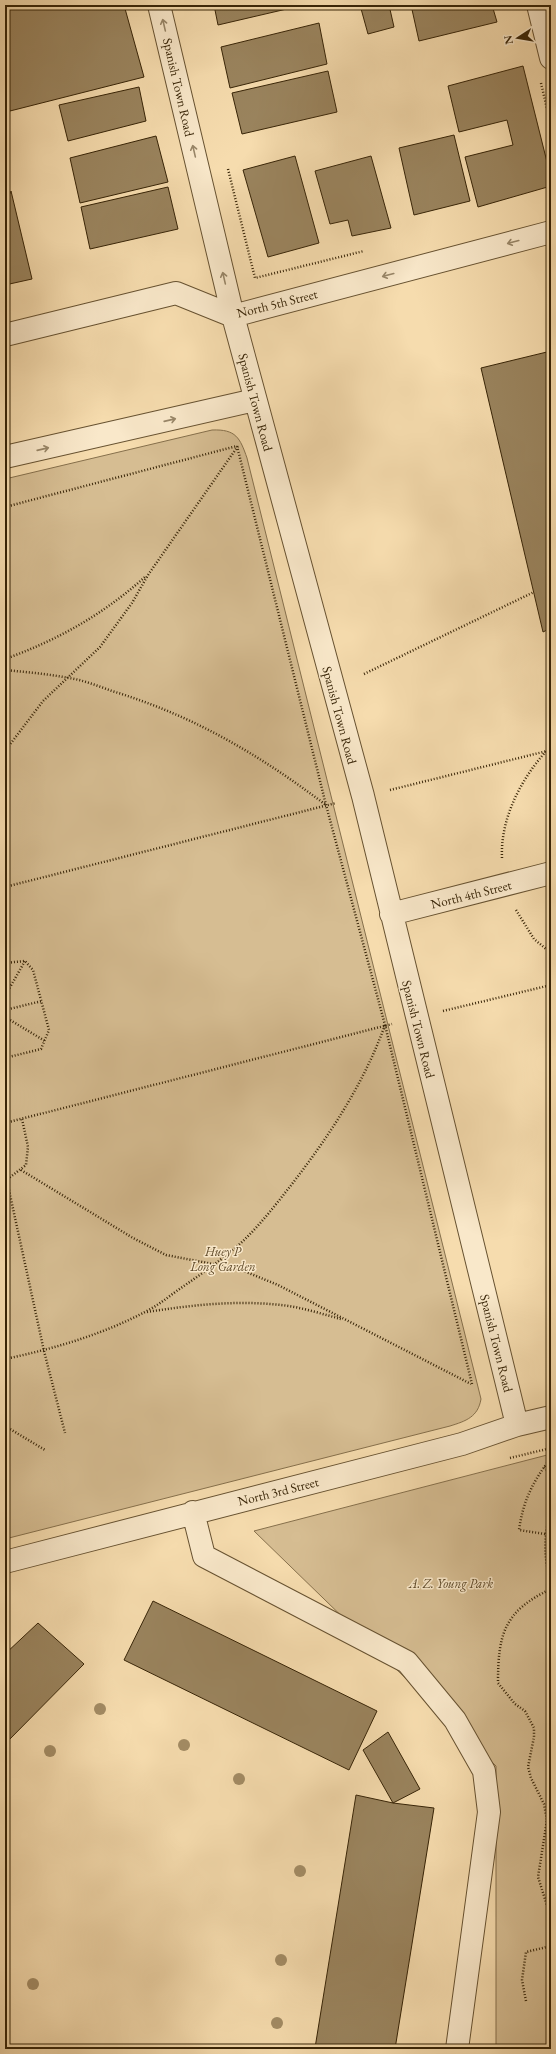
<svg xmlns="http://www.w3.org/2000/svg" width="556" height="2054" font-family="'EB Garamond',serif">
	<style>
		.green { fill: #d6bd92; stroke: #86704c }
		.building { fill: #9a845e; stroke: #372407 }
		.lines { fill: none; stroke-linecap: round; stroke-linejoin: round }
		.minor-casing { stroke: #675231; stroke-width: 24 }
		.path { stroke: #372407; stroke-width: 2.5; stroke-dasharray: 1 2; stroke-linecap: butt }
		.minor { stroke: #f9e8ca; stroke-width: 22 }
		.tree { fill: #a38c65 }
		.oneway { stroke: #988668 }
		.labels { text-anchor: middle; stroke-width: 3; stroke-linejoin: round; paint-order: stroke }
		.street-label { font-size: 13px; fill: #372407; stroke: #f9e8ca }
		.park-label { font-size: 13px; font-style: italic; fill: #5f4a2a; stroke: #f9e8ca }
	</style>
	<rect width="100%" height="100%" fill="#f6dcae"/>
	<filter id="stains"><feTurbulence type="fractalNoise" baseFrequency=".005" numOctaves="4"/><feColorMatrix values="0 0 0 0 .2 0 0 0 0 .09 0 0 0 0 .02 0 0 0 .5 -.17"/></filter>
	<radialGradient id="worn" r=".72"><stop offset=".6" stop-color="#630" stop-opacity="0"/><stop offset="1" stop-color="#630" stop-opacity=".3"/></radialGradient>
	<path class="green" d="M212 430C236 429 240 438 247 458L481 1399C478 1417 466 1421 450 1426L5 1539V479Z
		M551 1454V2049H496V1766L254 1531Z"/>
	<path class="building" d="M28 5H124L144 77 10 111 5 92V11Z
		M214 5H290L291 8 218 25Z
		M360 5H389L394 27 368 34Z
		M411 5H492L497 22 419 41Z
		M319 23 327 64 230 88 221 47Z
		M523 66 551 178V186L478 207 465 157 513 145 507 120 459 132 448 86Z
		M328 71 337 112 242 134 232 93Z
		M139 87 146 121 68 141 59 105Z
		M454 135 470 201 414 215 399 148Z
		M156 136 168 182 80 203 70 158Z
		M295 156 319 243 268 257 243 170Z
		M371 156 391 228 352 236 348 220 330 224 315 171Z
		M168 187 178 229 90 249 81 207Z
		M11 191 32 279 5 285V198H8Z
		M551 351V628L543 632 481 368Z
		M153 1601 377 1711 349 1770 124 1660Z
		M38 1623 84 1664 5 1744V1654Z
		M388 1732 420 1789 393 1803 363 1750Z
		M356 1795 393 1803 434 1808 395 2049 315 2048Z"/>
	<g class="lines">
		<defs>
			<path id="minor" d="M159 5 233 316 363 796 517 1425
				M538 5 551 58
				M5 335 176 293 233 316 551 232
				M5 457 255 400
				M391 914 551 873
				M193 1512 204 1556 407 1662 455 1720 484 1771 489 1812 457 2049
				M5 1562 462 1444 517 1425 551 1417"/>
		</defs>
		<use href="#minor" class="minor-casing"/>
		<path class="path" d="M541 83 551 126
			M228 169 255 278 364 251
			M5 507 237 446 326 805 385 1025 472 1384
			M5 659C58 640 104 614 146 576
			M5 670C26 672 48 674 69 678 83 680 98 686 112 691 194 716 258 754 326 805
			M364 674 534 592
			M5 751 43 701 100 647 132 603 148 575 238 446
			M390 790 551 750
			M502 858C500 817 523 775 551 746
			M5 887 336 803
			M516 910 534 939 551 953
			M5 963 25 961 33 970 49 1030 41 1049 5 1058
			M5 996 25 961
			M5 1010 42 1001
			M443 1011 551 985
			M5 1017 45 1041
			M5 1123 392 1024
			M21 1170 133 1238 166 1255 239 1269 278 1285 471 1384
			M5 1181 26 1165 28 1147 22 1119
			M7 1181 44 1351 65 1433
			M147 1312C192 1305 236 1300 281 1305 301 1307 322 1314 341 1319
			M5 1359C53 1349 101 1335 145 1312 157 1306 167 1298 178 1290 200 1275 223 1259 243 1241 261 1224 277 1203 292 1184 330 1135 364 1083 385 1025
			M5 1426 45 1450
			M510 1458 551 1448
			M544 1467 551 1474
			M551 1509C544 1535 543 1556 551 1582
			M545 1534 519 1530C523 1501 533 1481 551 1458
			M551 1589C504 1611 498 1634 498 1683L515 1704 525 1711 534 1728V1737L528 1767 531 1778 544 1804 547 1820 538 1877 551 1918
			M526 2001 522 1980 526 1952 551 1946"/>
		<use href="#minor" class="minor"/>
	</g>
	<g class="tree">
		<circle cx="100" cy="1709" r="6"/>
		<circle cx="184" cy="1745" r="6"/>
		<circle cx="50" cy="1751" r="6"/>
		<circle cx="239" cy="1779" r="6"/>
		<circle cx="300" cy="1871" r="6"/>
		<circle cx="281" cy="1960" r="6"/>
		<circle cx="33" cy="1984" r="6"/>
		<circle cx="277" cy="2023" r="6"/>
	</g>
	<defs><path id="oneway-shaft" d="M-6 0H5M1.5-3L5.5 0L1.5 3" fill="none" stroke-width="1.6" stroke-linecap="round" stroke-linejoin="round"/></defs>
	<g class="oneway">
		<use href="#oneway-shaft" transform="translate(164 25) rotate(-103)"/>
		<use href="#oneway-shaft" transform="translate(194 151) rotate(-103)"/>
		<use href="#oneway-shaft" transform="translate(513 242) rotate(165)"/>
		<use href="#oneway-shaft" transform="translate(388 275) rotate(165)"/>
		<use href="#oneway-shaft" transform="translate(224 278) rotate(-103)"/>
		<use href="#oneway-shaft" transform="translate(170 420) rotate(-13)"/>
		<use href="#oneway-shaft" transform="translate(43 449) rotate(-13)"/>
	</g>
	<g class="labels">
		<g class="street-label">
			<text transform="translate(179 87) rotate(77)" y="5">Spanish Town Road</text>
			<text transform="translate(277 303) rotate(-14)" y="5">North 5th Street</text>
			<text transform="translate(256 402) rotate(75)" y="5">Spanish Town Road</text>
			<text transform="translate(340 715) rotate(75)" y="5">Spanish Town Road</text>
			<text transform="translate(471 894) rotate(-14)" y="5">North 4th Street</text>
			<text transform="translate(419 1029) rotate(76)" y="5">Spanish Town Road</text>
			<text transform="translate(497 1343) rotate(76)" y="5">Spanish Town Road</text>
			<text transform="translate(278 1491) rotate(-14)" y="5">North 3rd Street</text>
		</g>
		<g class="park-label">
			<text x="223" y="1256">Huey P<tspan x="223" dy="15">Long Garden</tspan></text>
			<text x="451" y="1588">A. Z. Young Park</text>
		</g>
	</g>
	<rect width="556" height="2054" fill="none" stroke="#f6dcae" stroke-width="20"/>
	<rect x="6" y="6" width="544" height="2042" fill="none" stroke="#372407" stroke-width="2"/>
	<rect x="10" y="10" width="536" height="2034" fill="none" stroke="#372407"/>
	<g transform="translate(518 38) rotate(258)" stroke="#f9e8ca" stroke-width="3" paint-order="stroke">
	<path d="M0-3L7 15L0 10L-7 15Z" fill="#372407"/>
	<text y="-6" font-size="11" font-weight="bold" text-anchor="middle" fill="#372407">N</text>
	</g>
	<rect width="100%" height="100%" filter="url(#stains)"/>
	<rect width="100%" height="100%" fill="url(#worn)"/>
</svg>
